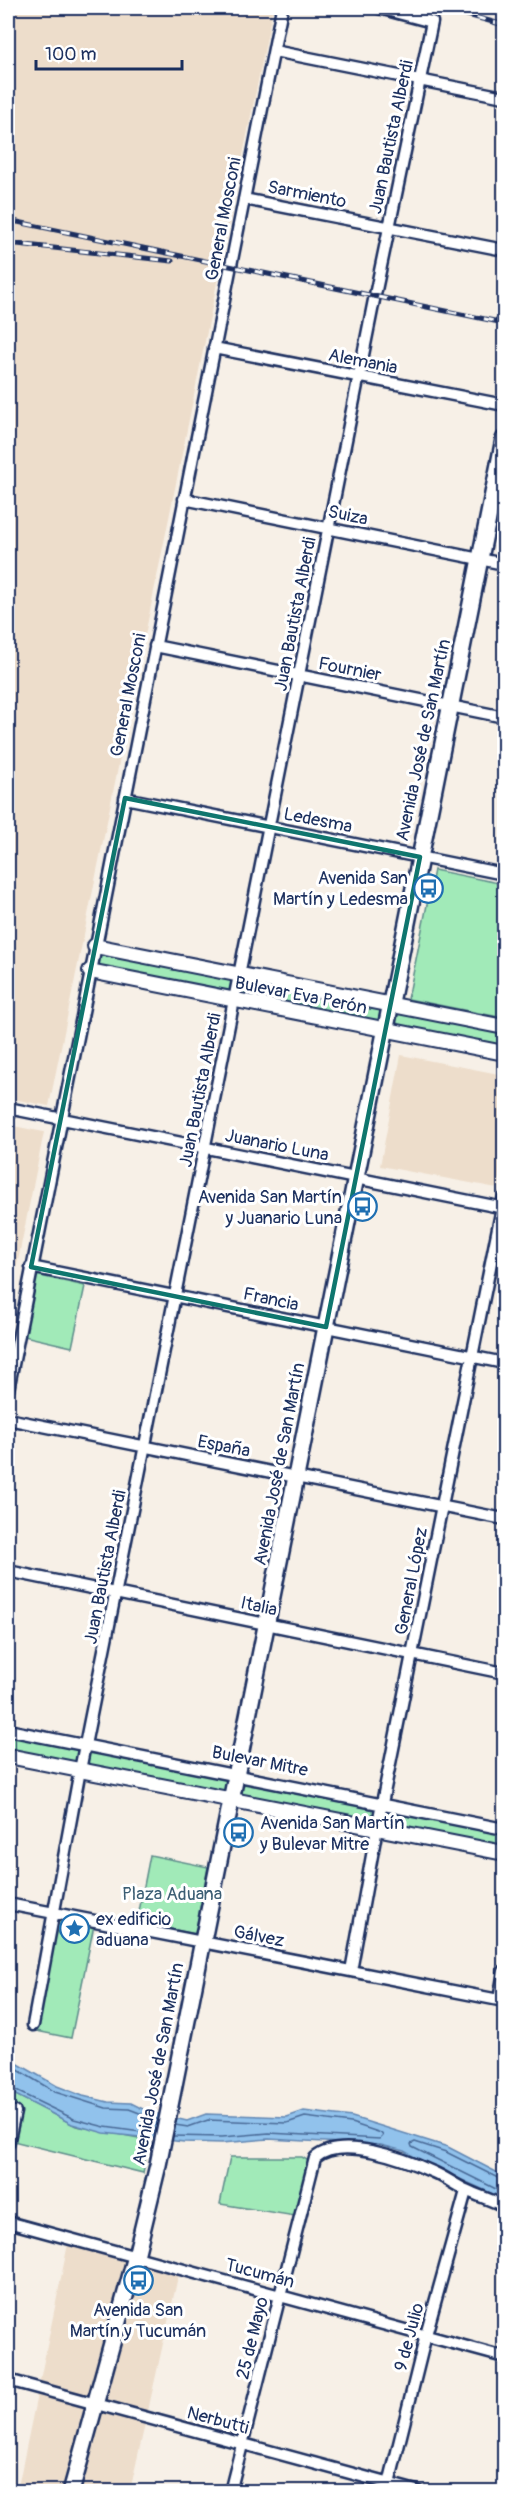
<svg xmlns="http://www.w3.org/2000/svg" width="512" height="2499" font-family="Pangolin,sans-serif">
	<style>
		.built { fill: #edddcb }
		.green { fill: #a1eab8; stroke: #5e8c8b; stroke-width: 1.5 }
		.water { fill: #91c2ec; stroke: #6287b3; stroke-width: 1.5 }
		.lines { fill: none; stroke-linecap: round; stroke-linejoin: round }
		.shore { stroke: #4a6a97; stroke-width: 1.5 }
		.minor-casing { stroke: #1b2f5e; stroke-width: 15 }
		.tertiary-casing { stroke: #1b2f5e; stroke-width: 18 }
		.secondary-casing { stroke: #1b2f5e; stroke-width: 20 }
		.minor { stroke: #fff; stroke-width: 10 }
		.tertiary { stroke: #fff; stroke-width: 14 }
		.secondary { stroke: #fff; stroke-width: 15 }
		.rail-casing { stroke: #1b2f5e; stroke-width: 5 }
		.rail { stroke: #fff; stroke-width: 3; stroke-dasharray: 9; stroke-linecap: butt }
		.marked { fill: none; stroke: #0f766e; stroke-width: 4.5; stroke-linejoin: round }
		.labels { text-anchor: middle; stroke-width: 6; stroke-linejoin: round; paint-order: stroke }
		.street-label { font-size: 18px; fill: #1b2f5e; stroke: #fff }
		.poi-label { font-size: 18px; fill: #1b2f5e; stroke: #fff; text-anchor: end }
		.park-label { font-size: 18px; fill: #3c5e74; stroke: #fff }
	</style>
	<rect width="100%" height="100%" fill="#f7f0e7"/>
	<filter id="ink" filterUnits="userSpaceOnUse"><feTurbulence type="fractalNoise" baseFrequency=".0167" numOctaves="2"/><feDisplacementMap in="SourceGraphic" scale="12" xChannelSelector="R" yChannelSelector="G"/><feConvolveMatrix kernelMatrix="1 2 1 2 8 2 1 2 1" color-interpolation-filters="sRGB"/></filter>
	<g filter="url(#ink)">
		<path class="built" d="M8 8H273L49 1106 8 1098Z
			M401 1055 504 1075V1150L497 1188 380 1166Z
			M8 1125 44 1132 8 1310Z
			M69 2239 180 2268 130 2491H8V2484L18 2487Z"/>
		<path class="green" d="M434 870 504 884V1018L408 999Z
			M95 946 504 1027V1053L90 971Z
			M36 1275 85 1286 72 1347 24 1336Z
			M8 1730 472 1822H504V1853L8 1756Z
			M150 1855 208 1867 195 1934 137 1922Z
			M57 1919 94 1925 71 2038 36 2031Z
			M8 2091 76 2126 149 2140 143 2173 13 2141 20 2118 8 2109Z
			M230 2157H302L309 2161 295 2216 220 2204Z"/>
		<path class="water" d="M8 2058 57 2086 83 2096 108 2102 131 2103 149 2112 187 2121 206 2114 287 2117 304 2111 352 2117 448 2147 504 2176V2199L427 2164 404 2151 381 2145 268 2139 222 2143 184 2142 104 2133 72 2124 8 2091Z"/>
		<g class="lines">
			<path class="shore" d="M8 2064 55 2092 106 2108 129 2109 158 2120
				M8 2087 74 2119 105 2127 155 2134
				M173 2136 222 2137 269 2133 380 2139 383 2136 381 2133 351 2123 305 2117 287 2123 208 2120 188 2127 175 2125
				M504 2181 446 2152 415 2142 411 2144 412 2147 504 2193"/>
			<defs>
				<path id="minor" d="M274 51 504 97
					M244 199 504 250
					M214 348 504 405
					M184 499 504 564
					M155 646 504 717
					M125 798 504 874
					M8 1108 504 1208
					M31 1267 504 1363
					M8 1390 282 8
					M8 1419 504 1519
					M8 1571 504 1673
					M8 1730 504 1829
					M8 1904 504 2001
					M351 1971 377 1828 504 1198
					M499 2000 504 1971
					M33 2025 80 1770 375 295 432 22 379 8
					M8 2144 15 2112
					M8 2222 504 2357
					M8 2380 420 2492
					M230 2492 315 2158C341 2135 405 2159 433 2172 445 2177 455 2185 466 2190 478 2196 492 2200 504 2206
					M387 2492 426 2335 466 2191"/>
				<path id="tertiary" d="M95 946 504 1027
					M90 971 504 1053
					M8 1756 504 1853"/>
				<path id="secondary" d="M71 2492 136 2256 158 2165 504 439"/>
			</defs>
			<use href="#minor" class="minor-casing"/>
			<use href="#tertiary" class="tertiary-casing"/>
			<use href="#secondary" class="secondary-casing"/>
			<use href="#minor" class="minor"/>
			<use href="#tertiary" class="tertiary"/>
			<use href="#secondary" class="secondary"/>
			<defs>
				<path id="rail" d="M442 8 504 25
					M8 220 504 323
					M8 243 172 261"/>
			</defs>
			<use href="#rail" class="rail-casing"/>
			<use href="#rail" class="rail"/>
		</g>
	</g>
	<path class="marked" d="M125 798 420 857 326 1327 31 1267Z"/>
	<defs>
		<symbol id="bus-ring" viewBox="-11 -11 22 22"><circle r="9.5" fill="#fff" stroke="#1f6fb2" stroke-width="1.5"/><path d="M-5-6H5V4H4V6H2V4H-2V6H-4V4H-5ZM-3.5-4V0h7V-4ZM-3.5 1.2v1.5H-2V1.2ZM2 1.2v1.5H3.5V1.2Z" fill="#1f6fb2"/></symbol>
		<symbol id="sight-ring" viewBox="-11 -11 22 22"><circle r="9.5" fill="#fff" stroke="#1f6fb2" stroke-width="1.5"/><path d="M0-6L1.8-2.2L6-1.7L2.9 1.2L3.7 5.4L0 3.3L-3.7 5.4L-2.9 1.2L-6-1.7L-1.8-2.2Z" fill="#1f6fb2"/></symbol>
	</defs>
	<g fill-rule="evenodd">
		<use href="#bus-ring" x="412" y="872" width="33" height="33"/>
		<use href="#bus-ring" x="346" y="1190" width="33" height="33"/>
		<use href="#bus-ring" x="222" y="1816" width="33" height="33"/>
		<use href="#sight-ring" x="58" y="1912" width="33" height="33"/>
		<use href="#bus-ring" x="122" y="2264" width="33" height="33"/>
	</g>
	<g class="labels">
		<g class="street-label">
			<text transform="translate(391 137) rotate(-78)" y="6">Juan Bautista Alberdi</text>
			<text transform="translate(307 194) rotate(11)" y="6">Sarmiento</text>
			<text transform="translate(223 219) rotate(-79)" y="6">General Mosconi</text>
			<text transform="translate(363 361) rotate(11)" y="6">Alemania</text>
			<text transform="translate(348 515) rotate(12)" y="6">Suiza</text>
			<text transform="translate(295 614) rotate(-79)" y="6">Juan Bautista Alberdi</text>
			<text transform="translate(350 669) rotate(11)" y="6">Fournier</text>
			<text transform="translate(128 695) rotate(-79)" y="6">General Mosconi</text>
			<text transform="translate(423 740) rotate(-78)" y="6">Avenida José de San Martín</text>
			<text transform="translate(318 820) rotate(11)" y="6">Ledesma</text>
			<text transform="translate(301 995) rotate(11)" y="6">Bulevar Eva Perón</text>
			<text transform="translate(200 1090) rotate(-79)" y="6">Juan Bautista Alberdi</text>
			<text transform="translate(277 1145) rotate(11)" y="6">Juanario Luna</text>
			<text transform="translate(271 1299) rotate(12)" y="6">Francia</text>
			<text transform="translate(224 1446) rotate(11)" y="6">España</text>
			<text transform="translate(279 1464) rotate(-79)" y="6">Avenida José de San Martín</text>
			<text transform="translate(105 1567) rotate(-79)" y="6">Juan Bautista Alberdi</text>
			<text transform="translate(411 1581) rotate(-79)" y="6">General López</text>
			<text transform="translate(259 1606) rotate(12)" y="6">Italia</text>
			<text transform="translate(260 1761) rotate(11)" y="6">Bulevar Mitre</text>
			<text transform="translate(259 1936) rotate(11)" y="6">Gálvez</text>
			<text transform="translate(158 2064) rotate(-79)" y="6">Avenida José de San Martín</text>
			<text transform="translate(260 2273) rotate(15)" y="6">Tucumán</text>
			<text transform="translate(409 2337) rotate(-75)" y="6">9 de Julio</text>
			<text transform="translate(252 2338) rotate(-76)" y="6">25 de Mayo</text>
			<text transform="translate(218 2420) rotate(15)" y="6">Nerbutti</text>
		</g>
		<g class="poi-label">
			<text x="408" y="884">Avenida San<tspan x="408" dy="21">Martín y Ledesma</tspan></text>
			<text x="342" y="1203">Avenida San Martín<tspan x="342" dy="21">y Juanario Luna</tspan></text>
			<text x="260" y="1829" text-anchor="start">Avenida San Martín<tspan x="260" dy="21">y Bulevar Mitre</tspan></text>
			<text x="96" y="1925" text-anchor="start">ex edificio<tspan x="96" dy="21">aduana</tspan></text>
			<text x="138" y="2316" text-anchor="middle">Avenida San<tspan x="138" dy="21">Martín y Tucumán</tspan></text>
		</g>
		<g class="park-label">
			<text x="172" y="1900">Plaza Aduana</text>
		</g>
	</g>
	<rect width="512" height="2499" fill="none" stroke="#fff" stroke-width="30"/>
	<rect x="15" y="15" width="482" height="2469" fill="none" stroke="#1b2f5e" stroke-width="2" filter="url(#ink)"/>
	<path d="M36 60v9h146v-9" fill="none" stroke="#1b2f5e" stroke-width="3"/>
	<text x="45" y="60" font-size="18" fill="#1b2f5e" stroke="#ffffff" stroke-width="4.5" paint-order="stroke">100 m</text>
</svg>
